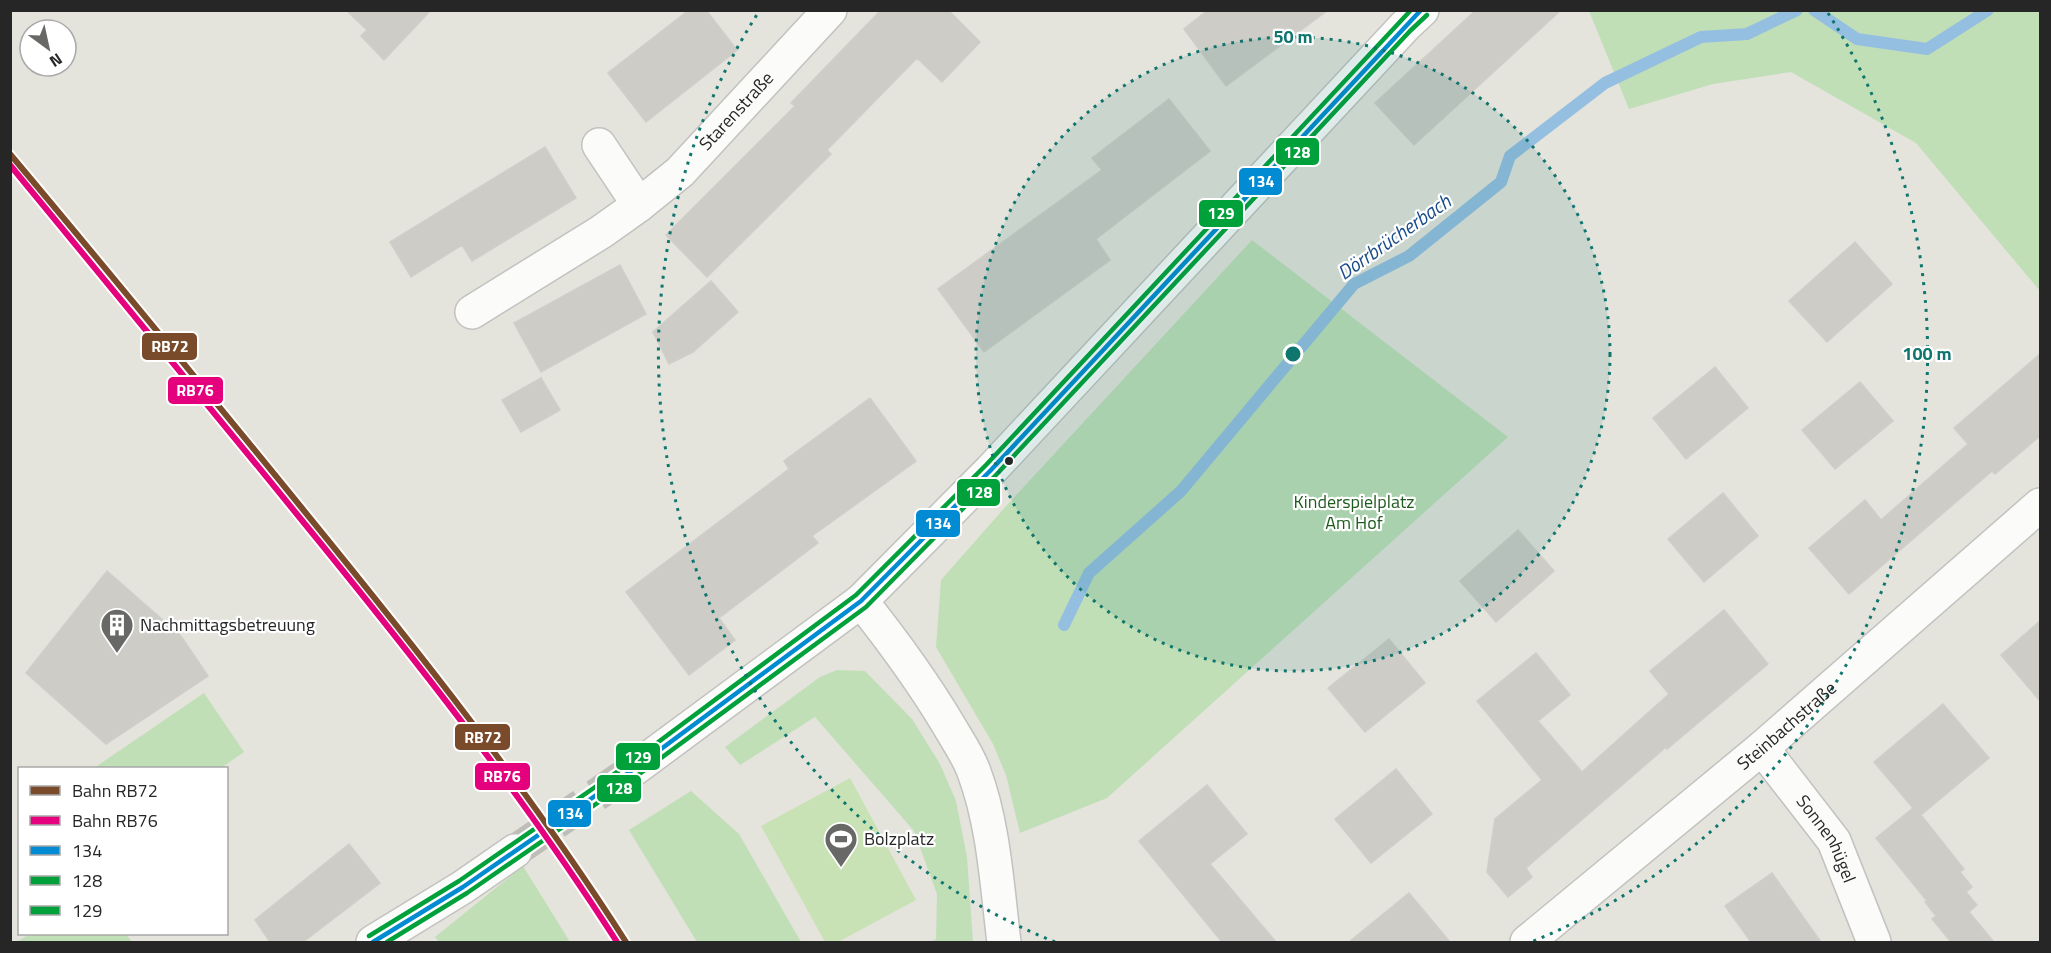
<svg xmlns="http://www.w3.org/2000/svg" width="2051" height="953" font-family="'Titillium Web',sans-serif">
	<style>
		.green { fill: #c0dfb7 }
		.pitch { fill: #c8e2b5 }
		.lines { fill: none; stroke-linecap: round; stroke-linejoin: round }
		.stream { stroke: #95bfe1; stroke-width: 12 }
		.building { fill: #cdccc7; stroke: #cfcec8; stroke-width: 1.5 }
		.minor-tunnel { stroke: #bebdb8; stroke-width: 33; stroke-dasharray: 33 16; stroke-linecap: butt }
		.minor-casing { stroke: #c2c2c1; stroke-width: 36 }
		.minor { stroke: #fbfbfa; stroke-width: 33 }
		.bus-1-casing { stroke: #fff; stroke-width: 9 }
		.bus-2-casing { stroke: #fff; stroke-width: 9 }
		.bus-3-casing { stroke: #fff; stroke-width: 9 }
		.bus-1 { stroke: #008bd2; stroke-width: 4.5 }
		.bus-2 { stroke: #00a13a; stroke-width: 4.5 }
		.bus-3 { stroke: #00a13a; stroke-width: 4.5 }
		.rail-1-casing { stroke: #fff; stroke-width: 10 }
		.rail-2-casing { stroke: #fff; stroke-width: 10 }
		.rail-1 { stroke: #7a4b2a; stroke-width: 6 }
		.rail-2 { stroke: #e5007d; stroke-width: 6 }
		.ring { fill: none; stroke: #0f766e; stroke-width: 3; stroke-dasharray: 3 6 }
		.bus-dot { fill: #262626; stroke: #fff; stroke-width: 2 }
		.labels { text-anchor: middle; stroke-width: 4.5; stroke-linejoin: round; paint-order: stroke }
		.street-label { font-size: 18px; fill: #262626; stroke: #fff }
		.park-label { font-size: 18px; fill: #1f5b1f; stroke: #fff }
		.poi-label { font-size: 18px; fill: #262626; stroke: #fff; text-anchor: start }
		.water-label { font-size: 20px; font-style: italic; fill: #184c89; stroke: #fff }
		.centre { fill: #0f766e; stroke: #fff; stroke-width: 3 }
		.ring-label { font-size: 18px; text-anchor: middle; font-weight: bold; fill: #0f766e; stroke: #fff; stroke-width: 4.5; stroke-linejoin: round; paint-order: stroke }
		.line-badge { stroke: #fff; stroke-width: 2 }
		.badge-label { font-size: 16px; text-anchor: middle; font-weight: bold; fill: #fff }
	</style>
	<rect width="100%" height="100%" fill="#e4e3dc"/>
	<path class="green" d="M1589 11H2040V291L1916 143 1791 72 1713 84 1629 109Z
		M1252 240 1508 437 1107 798 1020 833 1006 775 993 744 936 647 941 580 1007 505Z
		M837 670 865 671 912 719 940 764 956 801 967 857 973 942H931L936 939 937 894 914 831 815 717 740 765 725 747 820 677Z
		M204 693 244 752 221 768H94Z
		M691 791 739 834 801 942H697L629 830Z
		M523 866 570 942H439L435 937Z
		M30 934H126L132 942H16Z"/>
	<path class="pitch" d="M850 778 916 900 838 942H825L761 826Z"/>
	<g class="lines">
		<path class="stream" d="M1814 10 1857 39 1927 49 1988 10
			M1064 625 1089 573 1181 491 1354 284 1409 256 1501 182 1510 156 1605 83 1701 37 1747 34 1797 10"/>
	</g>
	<path class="building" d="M346 10H431L384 60 361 36 367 30Z
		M689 10H706L737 50 646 122 608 73Z
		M881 10H948L980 42 942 82 917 58 827 150 831 154 707 277 666 235 795 106 791 103Z
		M1208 10H1328L1226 86 1184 29Z
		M1476 10H1561L1414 145 1375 103Z
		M1169 99 1210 151 1096 239 1110 260 984 352 938 289 1102 170 1092 158Z
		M545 147 576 198 472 261 462 245 411 277 390 242Z
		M1855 242 1892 284 1827 342 1789 301Z
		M620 265 646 314 541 372 514 323Z
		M711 281 738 312 693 352 669 364 653 332Z
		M2040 354V436L1995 474 1992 471 1849 594 1809 548 1865 500 1881 520 1968 444 1954 428Z
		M1715 367 1748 408 1686 459 1653 418Z
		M541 378 560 410 521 432 502 400Z
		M1860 382 1893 421 1835 469 1802 430Z
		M870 398 916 461 812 536 818 543 719 618 735 640 689 675 626 592 789 469 784 461Z
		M1723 493 1758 536 1704 582 1668 539Z
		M1518 530 1554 571 1496 622 1460 581Z
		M107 571 181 636 208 676 106 744 26 673Z
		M1724 610 1768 664 1667 749 1666 747 1526 868 1532 877 1508 897 1487 872 1495 819 1542 780 1477 701 1536 653 1570 695 1538 721 1582 772 1669 694 1650 671Z
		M2040 621V701L2001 655Z
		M1389 639 1425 683 1365 732 1328 688Z
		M1943 704 1989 758 1921 815 1964 869 1960 872 1972 887 1966 892 1977 905 1969 912 1994 942H1951L1932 919 1936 916 1925 902 1927 901 1876 838 1913 808 1874 762Z
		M1396 769 1432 814 1371 863 1335 819Z
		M1207 785 1247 834 1210 864 1276 942H1222L1139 841Z
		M349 844 380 883 303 942H270L255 920Z
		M1772 873 1821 942H1751L1725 906Z
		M1409 893 1450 942H1349Z"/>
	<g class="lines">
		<path class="minor-tunnel" d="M515 851 634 769"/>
		<defs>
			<g id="minor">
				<path d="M599 145 639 205"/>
				<path id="s1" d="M472 312 601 232 639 205 680 172 830 10"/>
				<path d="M861 601C893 641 922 681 948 724 957 740 968 755 974 772 994 825 997 887 1004 942"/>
				<path id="s2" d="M1762 748 1834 841 1874 942"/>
				<path d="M634 769 861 601 991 470 1405 26 1422 10"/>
				<path d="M373 942 463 887 515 851"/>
				<path id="s3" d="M1527 942 1762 748 2040 505"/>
			</g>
		</defs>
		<use href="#minor" class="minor-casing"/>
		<use href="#minor" class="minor"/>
		<defs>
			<path id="bus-1" d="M373 942 463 887 634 769 861 601 991 470 1421 10"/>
			<path id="bus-2" d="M387 942 467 893 638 775 866 607 996 475 1410 31 1427 15"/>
			<path id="bus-3" d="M369 936 459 881 630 763 856 595 986 465 1411 10"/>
		</defs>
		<use href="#bus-1" class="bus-1-casing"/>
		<use href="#bus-2" class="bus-2-casing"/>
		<use href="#bus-3" class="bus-3-casing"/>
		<use href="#bus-1" class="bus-1"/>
		<use href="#bus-2" class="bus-2"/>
		<use href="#bus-3" class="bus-3"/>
		<defs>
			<path id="rail-1" d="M10 154C108 271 205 389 301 507 416 648 528 789 626 942"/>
			<path id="rail-2" d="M10 165C107 283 204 400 300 518 412 655 522 794 617 942"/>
		</defs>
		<use href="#rail-1" class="rail-1-casing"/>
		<use href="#rail-2" class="rail-2-casing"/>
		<use href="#rail-1" class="rail-1"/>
		<use href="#rail-2" class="rail-2"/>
	</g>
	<circle cx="1293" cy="354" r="317" fill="#0f766e" fill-opacity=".12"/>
	<g class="ring">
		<circle cx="1293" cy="354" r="317"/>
		<path d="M1055 942A634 634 0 0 1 758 13M1828 13A634 634 0 0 1 1531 942"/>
	</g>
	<defs>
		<symbol id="building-pin" viewBox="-11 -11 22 30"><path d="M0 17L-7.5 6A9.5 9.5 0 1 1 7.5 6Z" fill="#686866" stroke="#fff"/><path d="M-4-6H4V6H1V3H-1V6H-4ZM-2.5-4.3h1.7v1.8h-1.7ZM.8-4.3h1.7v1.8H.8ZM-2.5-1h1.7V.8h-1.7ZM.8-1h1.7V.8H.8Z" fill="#fff"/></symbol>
		<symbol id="stadium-pin" viewBox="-11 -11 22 30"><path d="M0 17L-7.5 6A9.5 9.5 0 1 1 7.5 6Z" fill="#686866" stroke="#fff"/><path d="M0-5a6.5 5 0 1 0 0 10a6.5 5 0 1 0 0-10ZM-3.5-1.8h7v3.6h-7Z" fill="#fff"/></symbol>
	</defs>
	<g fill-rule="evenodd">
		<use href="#building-pin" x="98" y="606" width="38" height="52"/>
		<use href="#stadium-pin" x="822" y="820" width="38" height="52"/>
	</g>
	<circle class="bus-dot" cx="1009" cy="461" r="5"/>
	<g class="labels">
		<g class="street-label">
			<text dy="6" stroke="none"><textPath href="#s1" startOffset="334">Starenstraße</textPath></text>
			<text dy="6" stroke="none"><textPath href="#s3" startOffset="338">Steinbachstraße</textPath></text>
			<text dy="6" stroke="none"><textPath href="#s2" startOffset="112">Sonnenhügel</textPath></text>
		</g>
		<g class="park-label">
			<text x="1354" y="508">Kinderspielplatz<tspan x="1354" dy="21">Am Hof</tspan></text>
		</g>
		<g class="poi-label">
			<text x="140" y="631">Nachmittagsbetreuung</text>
			<text x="864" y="845">Bolzplatz</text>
		</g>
		<g class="water-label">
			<text transform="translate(1394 237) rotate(-35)" y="7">Dörrbrücherbach</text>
		</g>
	</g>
	<circle cx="1293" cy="354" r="9" class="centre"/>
	<g class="ring-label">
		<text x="1293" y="43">50 m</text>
		<text x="1927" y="360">100 m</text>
	</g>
	<g class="line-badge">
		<rect x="1275" y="137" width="45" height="29" rx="6" fill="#00a13a"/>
		<rect x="1238" y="167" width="45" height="29" rx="6" fill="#008bd2"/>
		<rect x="1198" y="199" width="46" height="29" rx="6" fill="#00a13a"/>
		<rect x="141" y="332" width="57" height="29" rx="6" fill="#7a4b2a"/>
		<rect x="167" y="376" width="57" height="29" rx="6" fill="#e5007d"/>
		<rect x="956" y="478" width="45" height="29" rx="6" fill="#00a13a"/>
		<rect x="915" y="509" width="46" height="29" rx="6" fill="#008bd2"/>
		<rect x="454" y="723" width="57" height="28" rx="6" fill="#7a4b2a"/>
		<rect x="615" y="742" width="46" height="29" rx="6" fill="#00a13a"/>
		<rect x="474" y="762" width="57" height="29" rx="6" fill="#e5007d"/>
		<rect x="596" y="774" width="46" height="29" rx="6" fill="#00a13a"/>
		<rect x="547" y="799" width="45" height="29" rx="6" fill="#008bd2"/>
	</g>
	<g class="badge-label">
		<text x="1297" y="158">128</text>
		<text x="1261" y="187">134</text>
		<text x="1221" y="219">129</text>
		<text x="170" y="352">RB72</text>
		<text x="195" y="396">RB76</text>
		<text x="979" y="498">128</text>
		<text x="938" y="529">134</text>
		<text x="483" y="743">RB72</text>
		<text x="638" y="763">129</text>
		<text x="502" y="782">RB76</text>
		<text x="619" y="794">128</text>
		<text x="570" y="819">134</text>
	</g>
	<rect width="2051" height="953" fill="none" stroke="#262626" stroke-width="24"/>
	<rect x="18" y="767" width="210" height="168" fill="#ffffff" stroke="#a8a8a8" stroke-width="1.5"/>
	<rect x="30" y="786" width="30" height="9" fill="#7a4b2a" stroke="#a8a8a8" stroke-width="1.5"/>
	<text x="72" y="797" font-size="18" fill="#262626">Bahn RB72</text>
	<rect x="30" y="816" width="30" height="9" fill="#e5007d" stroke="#a8a8a8" stroke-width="1.5"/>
	<text x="72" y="827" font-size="18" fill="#262626">Bahn RB76</text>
	<rect x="30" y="846" width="30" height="9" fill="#008bd2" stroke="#a8a8a8" stroke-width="1.5"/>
	<text x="72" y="857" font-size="18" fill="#262626">134</text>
	<rect x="30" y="876" width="30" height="9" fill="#00a13a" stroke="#a8a8a8" stroke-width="1.5"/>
	<text x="72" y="887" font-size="18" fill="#262626">128</text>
	<rect x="30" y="906" width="30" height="9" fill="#00a13a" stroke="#a8a8a8" stroke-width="1.5"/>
	<text x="72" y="917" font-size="18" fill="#262626">129</text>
	<g transform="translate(48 48) rotate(147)"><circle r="28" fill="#ffffff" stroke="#a8a8a8" stroke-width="1.5"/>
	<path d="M0-4.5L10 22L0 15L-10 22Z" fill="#686866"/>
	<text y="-9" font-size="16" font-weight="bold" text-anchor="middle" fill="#262626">N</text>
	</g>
</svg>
